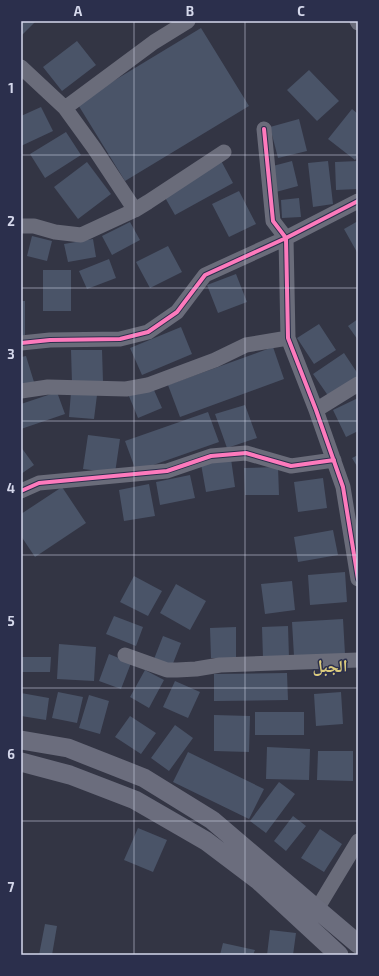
<svg xmlns="http://www.w3.org/2000/svg" width="379" height="976" font-family="'Exo 2','Noto Naskh Arabic',sans-serif">
	<style>
		.building { fill: #4a5468 }
		.lines { fill: none; stroke-linecap: round; stroke-linejoin: round }
		.minor { stroke: #6a6c7a; stroke-width: 15 }
		.major { stroke: #6b6d7d; stroke-width: 19 }
		.cycleway-casing { stroke: #2b2f4c; stroke-width: 6 }
		.cycleway { stroke: #fd7abc; stroke-width: 4 }
		.grid { fill: none; stroke: #d5d8eb; stroke-width: 1; stroke-opacity: 0.55 }
		.labels { text-anchor: middle; stroke-width: 3; stroke-linejoin: round; paint-order: stroke }
		.district-label { font-size: 17px; font-weight: bold; fill: #dbcb7d; stroke: #2b2f4c }
		.neatline { fill: none; stroke: #d5d8eb; stroke-width: 1.5 }
		.grid-label { font-size: 13px; text-anchor: middle; font-weight: bold; fill: #d5d8eb }
	</style>
	<rect width="100%" height="100%" fill="#333544"/>
	<path class="building" d="M21 21H36L21 36Z
		M201 28 249 106 125 181 77 103Z
		M77 41 96 65 62 91 43 67Z
		M309 70 339 101 317 121 287 90Z
		M41 107 53 131 21 146V116Z
		M352 109 358 114V156L355 160 328 139Z
		M299 119 307 151 278 158 270 127Z
		M66 132 81 155 45 178 30 154Z
		M218 155 233 183 175 215 159 187Z
		M292 161 298 186 276 192 269 167Z
		M328 161 333 204 313 207 308 163Z
		M358 161V189L336 190 335 162Z
		M87 162 111 194 78 219 54 187Z
		M239 191 256 224 229 237 212 204Z
		M299 198 301 217 282 218 281 200Z
		M358 221V254L344 229Z
		M130 222 140 240 112 255 102 236Z
		M32 236 52 241 47 261 27 256Z
		M93 239 96 257 68 262 64 244Z
		M168 246 182 272 150 288 136 262Z
		M109 259 116 278 87 289 79 271Z
		M43 270H71V311H43Z
		M236 274 247 302 218 313 207 285Z
		M21 301H25V336H21Z
		M358 319V340L348 326Z
		M319 324 336 350 314 364 297 338Z
		M181 327 192 354 142 375 130 348Z
		M273 347 284 379 180 417 168 385Z
		M71 350H102L103 382 72 383Z
		M344 353 358 374V377L329 397 313 374Z
		M26 356 34 382 21 385V357Z
		M149 379 162 408 138 418 126 389Z
		M57 392 65 414 21 429V404Z
		M71 392 97 395 94 419 69 417Z
		M358 398V431L346 437 333 410Z
		M245 405 257 438 227 448 215 414Z
		M208 412 219 442 136 471 125 441Z
		M88 435 120 439 115 473 83 469Z
		M21 447 34 465 21 474Z
		M358 455V468L352 458Z
		M231 459 235 487 206 492 201 464Z
		M278 467 279 495H245L244 468Z
		M190 475 195 498 160 505 156 482Z
		M323 478 327 508 298 512 294 482Z
		M149 484 155 516 124 521 119 490Z
		M62 487 86 523 35 557 21 536V514Z
		M333 530 338 555 298 562 294 537Z
		M345 572 347 602 310 605 308 575Z
		M134 576 162 591 148 616 120 602Z
		M292 581 295 610 265 614 261 584Z
		M176 584 206 601 190 630 160 613Z
		M114 616 143 627 136 646 106 634Z
		M343 619 345 654 294 656 292 622Z
		M288 626 289 658H263L262 627Z
		M236 627V658H211L210 628Z
		M163 636 181 643 172 666 154 659Z
		M59 644 96 647 94 681 57 679Z
		M109 654 131 663 121 689 99 681Z
		M21 657H51L50 672H21Z
		M145 670 164 680 149 708 130 697Z
		M287 673 288 700 214 701V674Z
		M175 681 200 692 188 718 163 707Z
		M58 692 83 697 77 723 52 718Z
		M341 692 343 724 316 726 314 694Z
		M21 693 49 698 46 720 21 716Z
		M89 695 109 701 100 734 79 728Z
		M255 712H304V735H255Z
		M214 715 250 716 249 752 214 751Z
		M130 716 156 733 141 754 115 737Z
		M175 725 193 738 169 771 151 758Z
		M267 747 310 749 309 780 266 779Z
		M318 751H353V781L317 780Z
		M188 752 264 789 249 819 173 782Z
		M279 782 295 794 266 833 250 821Z
		M293 816 306 826 286 851 274 841Z
		M138 828 167 840 153 872 124 860Z
		M320 829 342 844 324 872 301 858Z
		M45 924 57 926 52 955H39Z
		M270 930 296 933 293 955H267Z
		M223 943 255 950 253 955H220Z"/>
	<g class="lines">
		<path class="minor" d="M357 21 358 23
			M21 67 65 108 94 148 135 210
			M65 108 154 42 188 21
			M264 129 273 221 286 238 288 338 316 410 343 487 358 579
			M21 226H34L55 232 81 235 135 210 148 202 224 152
			M21 343 50 340 120 339 148 332 177 312 205 275 286 238 358 201
			M21 391 48 387 126 389 148 385 215 360 246 345 288 338
			M316 410 358 384
			M21 491 39 483 167 471 211 456 246 453 291 466 334 460
			M125 655 167 670H177L196 669 220 665 358 660
			M317 909 358 841"/>
		<path class="major" d="M21 740 68 748 144 778 212 820 358 944
			M21 762 70 775 135 800 206 841 259 881 339 955"/>
		<defs>
			<path id="cycleway" d="M264 129 273 221 286 238 288 338 316 410 343 487 358 579
				M21 343 50 340 120 339 148 332 177 312 205 275 286 238 358 201
				M21 491 39 483 167 471 211 456 246 453 291 466 334 460"/>
		</defs>
		<use href="#cycleway" class="cycleway-casing"/>
		<use href="#cycleway" class="cycleway"/>
	</g>
	<path class="grid" d="M134 21V955M245 21V955M21 155H358M21 288H358M21 421H358M21 555H358M21 688H358M21 821H358"/>
	<g class="labels">
		<g class="district-label">
			<text x="330" y="672">الجبل</text>
		</g>
	</g>
	<rect width="379" height="976" fill="none" stroke="#2b2f4c" stroke-width="44"/>
	<rect x="22" y="22" width="335" height="932" class="neatline"/>
	<g class="grid-label">
		<text x="78" y="16">A</text>
		<text x="190" y="16">B</text>
		<text x="301" y="16">C</text>
		<text x="11" y="93">1</text>
		<text x="11" y="226">2</text>
		<text x="11" y="359">3</text>
		<text x="11" y="493">4</text>
		<text x="11" y="626">5</text>
		<text x="11" y="759">6</text>
		<text x="11" y="892">7</text>
	</g>
</svg>
